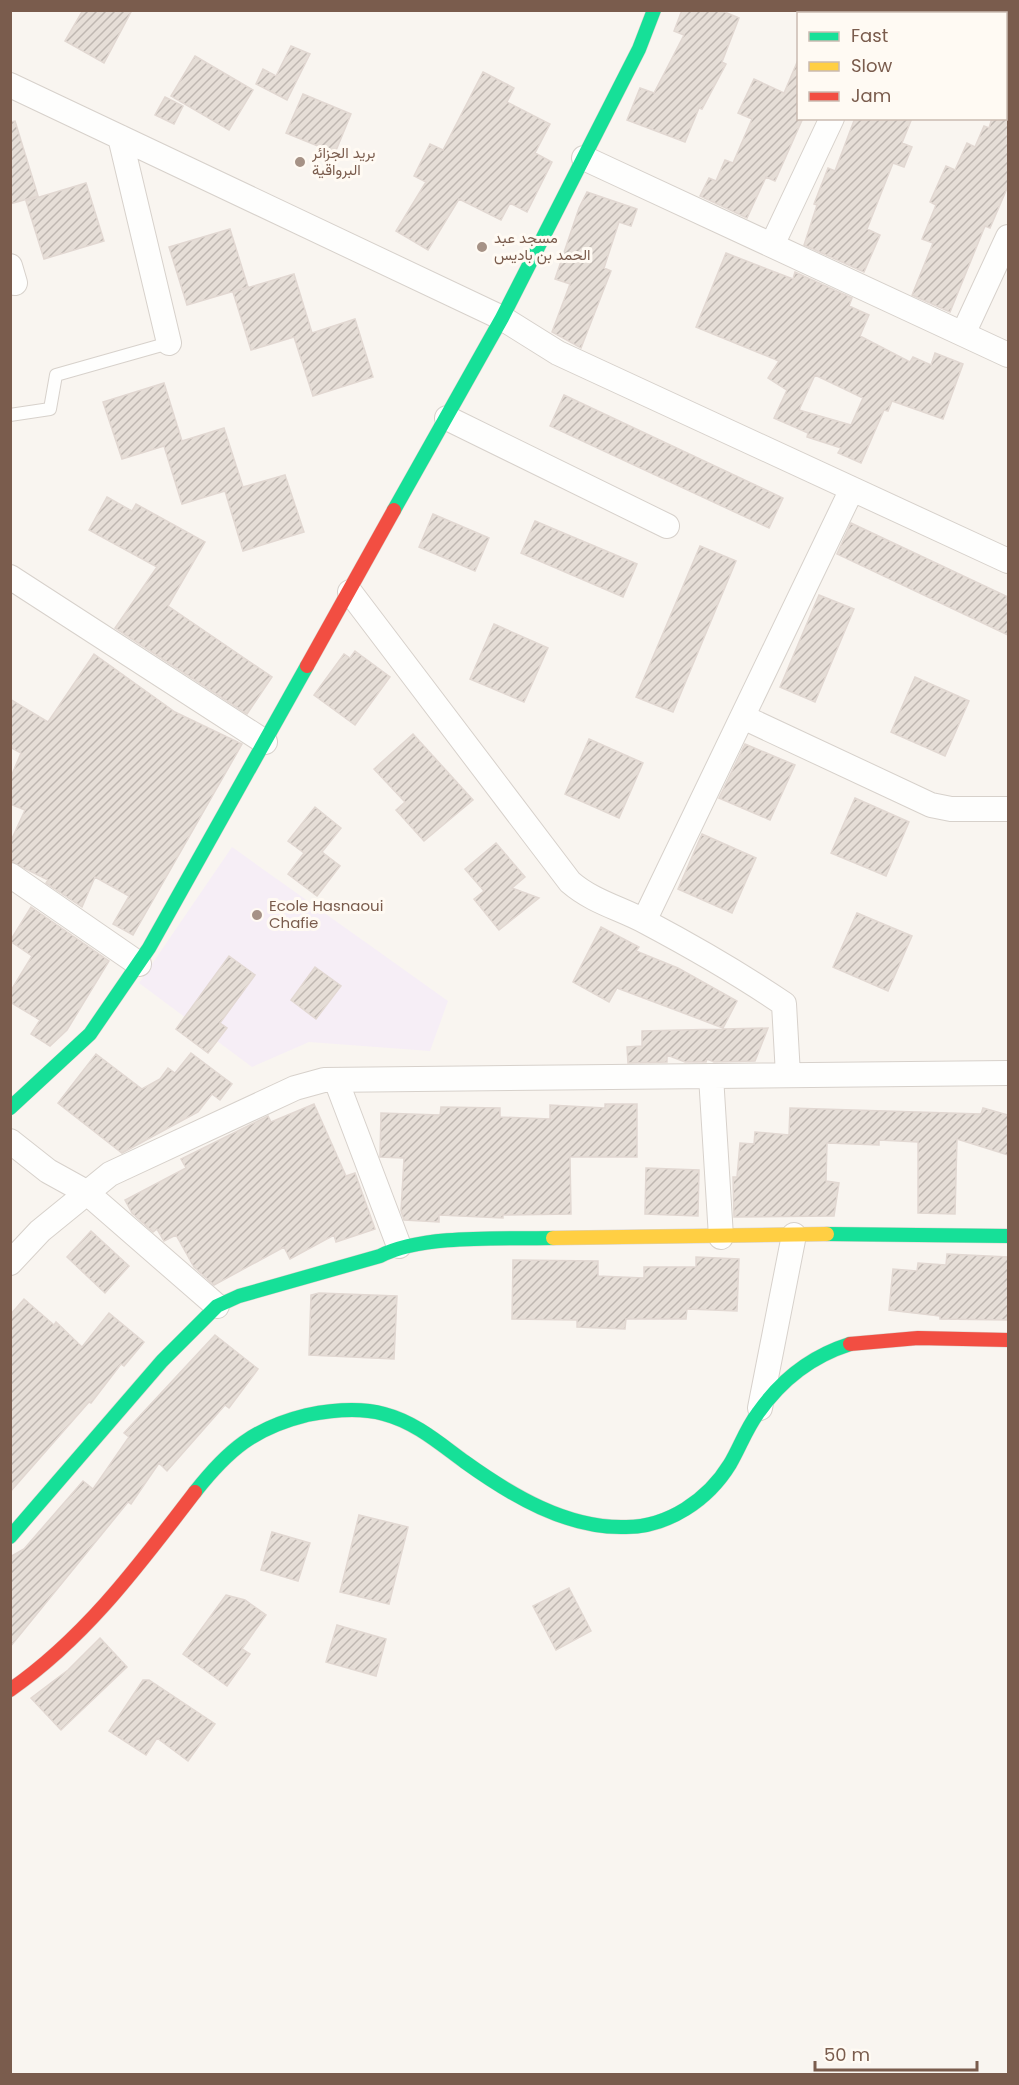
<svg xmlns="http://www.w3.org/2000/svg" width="1019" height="2085" font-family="Poppins,Vazirmatn,sans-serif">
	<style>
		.education { fill: #f6eef6 }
		.building { fill: url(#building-hatch); stroke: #e2d8d2; stroke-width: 1.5; fill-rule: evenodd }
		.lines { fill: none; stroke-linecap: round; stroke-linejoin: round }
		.lane-casing { stroke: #d7d1cb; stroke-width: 14 }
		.street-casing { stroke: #d7d1cb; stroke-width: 26 }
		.fast-casing { stroke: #d9d2cb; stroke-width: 15 }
		.slow-casing { stroke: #d9d2cb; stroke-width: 15 }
		.jam-casing { stroke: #d9d2cb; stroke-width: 15 }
		.lane { stroke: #fefefd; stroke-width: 12 }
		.street { stroke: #fefefd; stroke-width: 24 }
		.fast { stroke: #16e098; stroke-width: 14 }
		.slow { stroke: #ffcf43; stroke-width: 14 }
		.jam { stroke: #f24e42; stroke-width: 14 }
		.poi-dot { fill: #a69286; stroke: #fffaf3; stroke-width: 2 }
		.labels { text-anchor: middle; stroke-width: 6; stroke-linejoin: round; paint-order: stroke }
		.poi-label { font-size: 15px; fill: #7a5c4d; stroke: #fffaf3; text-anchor: start }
	</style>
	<defs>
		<pattern id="building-hatch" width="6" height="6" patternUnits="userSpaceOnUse" patternTransform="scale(1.5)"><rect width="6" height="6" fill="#e6ded7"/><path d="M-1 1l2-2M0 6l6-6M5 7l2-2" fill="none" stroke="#bfb7b1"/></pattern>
	</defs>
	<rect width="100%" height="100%" fill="#f9f5f0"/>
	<path class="education" d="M232 847 448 1001 430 1051 309 1042 252 1067 139 983Z"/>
	<path class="building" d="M83 10H132L104 63 65 41Z
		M682 10H720L739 18 722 62 726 64 702 109 699 108 685 142 627 120 640 88 654 93 684 35 674 31Z
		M291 46 310 54 287 100 256 84 263 69 276 76Z
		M195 56 253 90 229 130 171 96Z
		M798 60V118H803L775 181 766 177 747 218 700 196 709 178 716 181 725 160 733 163 752 119 738 113 754 79 784 93Z
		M483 72 514 88 507 102 550 124 535 153 552 162 527 212 510 203 501 220 459 199 428 250 396 231 426 182 414 176 430 144 443 150Z
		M303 94 351 114 335 153 286 133Z
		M165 97 183 106 174 124 155 115Z
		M855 118H912L902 143 912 147 904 167 893 163 867 229 880 235 864 272 804 245 817 205 814 204 828 168 835 171Z
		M992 118H1008V186L990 228 985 226 950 312 912 295 933 243 922 239 936 205 930 202 946 166 955 170 967 143 975 147 984 126 989 128Z
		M15 121 38 196 10 204V122Z
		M86 183 104 241 44 259 26 201Z
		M587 192 637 209 631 226 619 222 604 268 611 271 581 348 552 332 570 284 555 279 579 208Z
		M230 229 248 287 187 305 169 247Z
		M726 253 793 279 795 272 852 298 849 306 869 315 860 336 910 362 913 357 931 365 935 353 963 364 943 419 892 401 888 411 884 410 861 463 838 453 841 448 807 437 808 433 774 418 787 390 768 378 779 361 696 327ZM815 375 863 398 851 425 799 410Z
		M294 274 312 333 355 319 373 377 313 396 294 337 251 350 233 292Z
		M164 383 182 441 224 428 243 487 285 475 304 532 243 551 225 491 182 504 164 446 122 459 103 402Z
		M564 395 783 498 769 528 550 426Z
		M107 497 132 511 136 504 205 542 168 606 272 677 247 714 115 628 157 567 89 530Z
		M433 514 489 538 475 571 419 547Z
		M535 521 637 564 623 597 521 553Z
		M851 523 1008 597V635L837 554Z
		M700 546 736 561 673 712 636 697Z
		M819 595 854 609 815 702 780 687Z
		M494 624 548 648 524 702 470 679Z
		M355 651 390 677 355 725 314 695 344 654 350 658Z
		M94 654 175 712 242 744 133 935 113 924 129 896 95 877 82 907 46 883 48 880 10 861V843L25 810 10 804V779L21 753 10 747V699L48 722Z
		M915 677 969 701 945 756 891 732Z
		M413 734 473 800 424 841 396 810 405 802 374 769Z
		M589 739 643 763 619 818 565 794Z
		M745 744 795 765 770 820 719 798Z
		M855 798 909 822 886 876 831 853Z
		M315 807 341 828 322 852 340 866 317 896 288 874 304 853 288 841Z
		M702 834 756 858 732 913 678 889Z
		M496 843 525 877 512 888 539 898 499 930 474 899 484 891 465 869Z
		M31 907 109 961 67 1030 50 1046 31 1034 40 1020 10 1002V992L32 956 10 941Z
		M857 913 912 936 888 991 833 967Z
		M601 927 639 947 636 951 678 968 737 1001 723 1028 617 988 609 1002 573 982Z
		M229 956 255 975 220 1023 227 1028 208 1053 176 1029Z
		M315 967 341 986 316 1019 291 1000Z
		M768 1028 755 1061 714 1062 707 1059 706 1062H685L667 1055V1062L628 1063 627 1047 642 1046V1031Z
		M191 1053 232 1084 220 1100 212 1094 198 1112 122 1153 58 1103 96 1054 142 1089 160 1079 168 1068 175 1073Z
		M314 1104 346 1176 355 1173 375 1229 336 1242 334 1235 290 1259 284 1247 214 1285 194 1267 176 1235 164 1241 157 1229 153 1232 132 1213 125 1200 186 1168 181 1159 268 1116 271 1122Z
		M605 1104H637V1157H570L571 1214 503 1215V1218L439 1215V1222L404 1220 401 1211 404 1158 380 1157 381 1113 440 1115 441 1107 500 1108V1117L550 1119V1105L605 1108Z
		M790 1108 981 1114 983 1108 1008 1115V1155L957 1139 955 1214 918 1213V1142L879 1140V1145L827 1143 826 1181 839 1183 834 1216 734 1217 733 1177H737L740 1143 754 1144 755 1132 789 1135Z
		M646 1168 699 1170 698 1216 645 1214Z
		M91 1231 129 1266 105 1293 67 1257Z
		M947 1254 1008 1257V1320L940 1319V1316L889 1310 893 1269 917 1271 918 1263 946 1265Z
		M696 1257 739 1259 737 1311 687 1309 686 1319H626L625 1329 577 1327V1320L512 1319 513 1260 598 1261V1276L644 1278V1267H696Z
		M319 1293 397 1296 394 1359 309 1355 311 1295Z
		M24 1299 54 1325 56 1322 82 1347 109 1313 144 1342 124 1366 121 1364 91 1403 89 1402 10 1492V1315Z
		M215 1335 258 1369 229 1408 225 1405 167 1471 159 1463 131 1504 128 1502 10 1647V1557L24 1549 83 1481 93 1489 129 1437 124 1433Z
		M359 1515 408 1527 389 1604 340 1592Z
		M272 1532 310 1543 298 1581 261 1570Z
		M569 1588 591 1631 556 1650 533 1606Z
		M226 1595 245 1600 266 1615 242 1649 250 1654 227 1686 183 1654Z
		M337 1625 386 1639 376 1676 326 1662Z
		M100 1638 127 1667 61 1730 31 1698 68 1670Z
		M143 1680H149L215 1724 188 1761 157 1738 146 1755 109 1731Z"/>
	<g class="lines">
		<defs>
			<path id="lane" d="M10 415 50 409 56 375 169 343"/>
			<path id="street" d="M882 14 883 10
				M10 85 502 318 558 353 1008 561
				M120 137 169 343
				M584 158 1008 355
				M772 245 832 118
				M10 266 15 283
				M963 334 1008 237
				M447 418 667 526
				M10 577 265 742
				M350 592 570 882C593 902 620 908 646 922 693 947 740 974 784 1004L788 1075
				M743 717 931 805 951 809H1008
				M10 875 139 964
				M644 921 852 489
				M711 1076 721 1237
				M336 1080 399 1246
				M10 1141 48 1171 86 1192 217 1306
				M10 1263 40 1231 110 1174 295 1088 324 1080 1008 1073
				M760 1408 794 1235"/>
			<path id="fast" d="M394 510 502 318 639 49 654 10
				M10 1108 90 1034 149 948 307 666
				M827 1234 1008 1236
				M195 1492C228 1450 254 1428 307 1415 332 1410 359 1407 384 1414 415 1422 439 1443 465 1462 511 1495 567 1529 626 1527 668 1527 708 1500 730 1464 740 1447 746 1429 758 1413 781 1380 812 1356 850 1344
				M10 1537 162 1361 217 1306 239 1296 380 1256C423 1234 504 1239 553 1238"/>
			<path id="slow" d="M553 1238 827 1234"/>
			<path id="jam" d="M307 666 394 510
				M850 1344 918 1338 1008 1340
				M10 1690C86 1637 139 1565 195 1492"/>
		</defs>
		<use href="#lane" class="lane-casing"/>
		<use href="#street" class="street-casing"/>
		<use href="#fast" class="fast-casing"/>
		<use href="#slow" class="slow-casing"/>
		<use href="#jam" class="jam-casing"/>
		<use href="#lane" class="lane"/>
		<use href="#street" class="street"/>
		<use href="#fast" class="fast"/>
		<use href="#slow" class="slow"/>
		<use href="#jam" class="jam"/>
	</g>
	<g class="poi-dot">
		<circle cx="300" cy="162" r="6"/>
		<circle cx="482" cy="247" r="6"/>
		<circle cx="257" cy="915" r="6"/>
	</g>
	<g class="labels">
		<g class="poi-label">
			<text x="312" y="158">بريد الجزائر<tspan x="312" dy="17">البرواقية</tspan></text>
			<text x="494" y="243">مسجد عبد<tspan x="494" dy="17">الحمد بن باديس</tspan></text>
			<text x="269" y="911">Ecole Hasnaoui<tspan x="269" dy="17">Chafie</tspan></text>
		</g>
	</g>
	<rect width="1019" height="2085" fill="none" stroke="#7a5c4d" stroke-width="24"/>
	<rect x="797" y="12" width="210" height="108" fill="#fffaf3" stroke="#cabbb1" stroke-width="1.5"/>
	<rect x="809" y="32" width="30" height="9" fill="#16e098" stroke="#cabbb1" stroke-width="1.5"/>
	<text x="851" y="42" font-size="18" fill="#7a5c4d">Fast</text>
	<rect x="809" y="62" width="30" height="9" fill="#ffcf43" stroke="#cabbb1" stroke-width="1.5"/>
	<text x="851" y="72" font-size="18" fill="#7a5c4d">Slow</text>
	<rect x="809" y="92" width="30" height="9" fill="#f24e42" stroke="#cabbb1" stroke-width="1.5"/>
	<text x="851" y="102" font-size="18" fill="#7a5c4d">Jam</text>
	<path d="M815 2061v9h162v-9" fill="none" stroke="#7a5c4d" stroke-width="3"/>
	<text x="824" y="2061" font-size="18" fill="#7a5c4d" stroke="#fffaf3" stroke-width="4.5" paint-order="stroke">50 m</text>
</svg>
